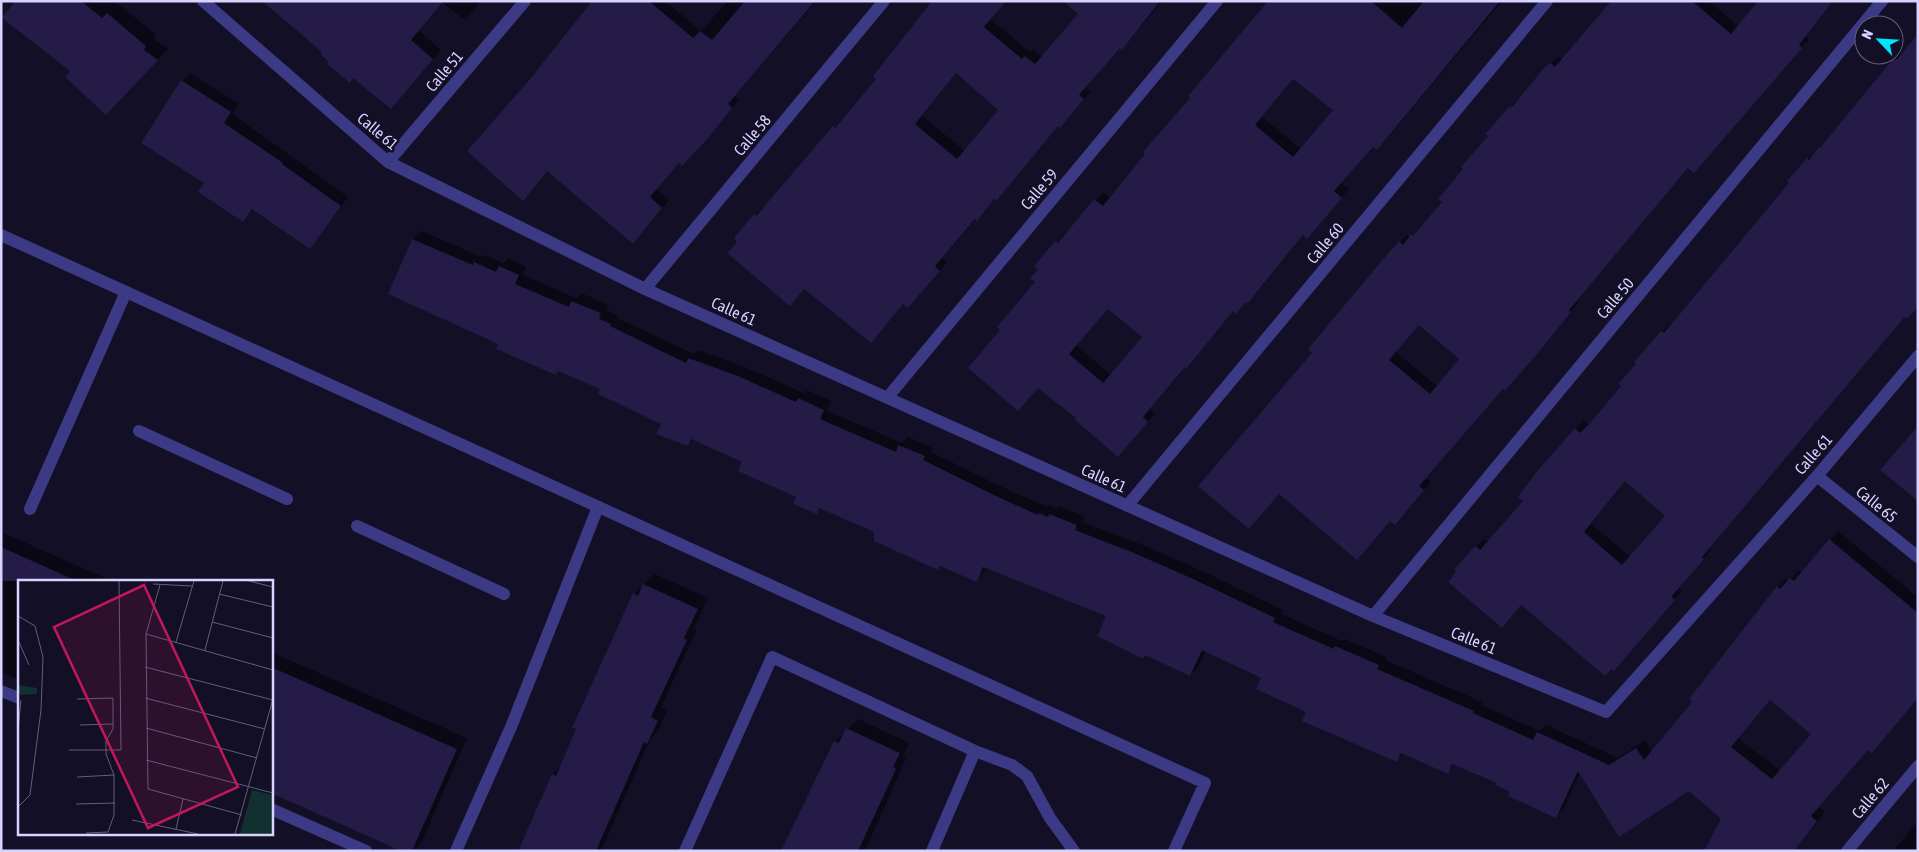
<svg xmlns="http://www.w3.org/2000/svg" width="1919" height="852" font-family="'Asap Condensed',sans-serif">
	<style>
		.shadow { fill: #0007; fill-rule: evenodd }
		.building { fill: #241b47; fill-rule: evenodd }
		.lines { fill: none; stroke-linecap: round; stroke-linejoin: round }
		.lane { stroke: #3d3a85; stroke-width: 12 }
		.street { stroke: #3d3a85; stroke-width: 12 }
		.labels { text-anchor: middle; stroke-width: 5; stroke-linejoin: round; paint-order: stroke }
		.street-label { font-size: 16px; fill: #d9d4ff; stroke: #130f26 }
		.inset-road { fill: none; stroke: #625e7d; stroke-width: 1 }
		.view { fill: #c2185b; fill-opacity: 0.15; stroke: #c2185b; stroke-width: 2.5 }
		.inset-edge { fill: none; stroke: #d9d4ff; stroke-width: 2.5 }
	</style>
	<rect width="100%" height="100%" fill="#130f26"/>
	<path class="shadow" d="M17 1H115L156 35 154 39 168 49 106 113Z
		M264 1H481L465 20 443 3 419 31 441 50 391 108 354 77 331 62 324 52Z
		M592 1H665L701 31 728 1H816L735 96 739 100 717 126 680 162 657 189 669 200 640 235 532 79Z
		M934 1 990 19 1030 52 1033 49 1043 57 1080 14 1084 1H1162L1129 41 1122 48 1120 47 1086 87 1091 91 1068 118 1058 125 942 258 947 262 916 299 908 307 904 303 871 341 805 288 790 304 739 242 755 215 763 207 764 209 878 78 910 32 908 31ZM956 72 1000 110 965 151 922 116Z
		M1270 1H1502L1385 141 1377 149 1373 146 1341 183 1349 189 1314 229 1304 234 1256 294 1234 310 1150 409 1155 413 1126 447 1001 330 1036 282 1039 269 1036 266 1103 192 1111 198ZM1294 78 1335 110 1301 149 1262 117ZM1108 307 1144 337 1111 375 1076 345Z
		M1611 1H1709L1739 27 1760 1H1833L1806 37 1809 39 1701 164 1689 167 1576 301 1578 303 1549 339 1503 388 1426 478 1431 482 1402 516 1314 353 1400 242 1407 235 1410 237 1421 229 1444 202 1511 106 1519 100 1553 61 1559 57 1563 60ZM1420 323 1461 359 1438 387 1396 352Z
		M1901 52H1904L1905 317 1709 548 1711 550 1678 588 1682 591 1622 661 1611 667 1521 604 1458 572 1456 570 1476 547 1484 539 1489 543 1524 501 1519 497 1576 428 1584 420 1589 426 1622 386 1662 332 1670 324 1672 325 1791 183 1808 159 1828 140ZM1626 480 1667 515 1631 557 1591 524Z
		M190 73 239 104 232 114 348 197 310 248 254 209 243 220 206 183 182 81Z
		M422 231 481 257 484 255 503 263 508 258 526 267 523 275 576 298 581 293 609 305 606 310 618 316 617 318 694 354 698 350 747 368 804 393 807 390 831 401 827 411 902 443 908 437 932 448 931 452 1004 488 1047 507 1048 505 1056 509 1059 506 1085 517 1082 522 1143 545 1200 570 1283 610 1281 614 1342 641 1345 639 1386 657 1385 660 1482 702 1481 705 1540 731 1546 725 1618 758 1645 740 1652 752 1694 702 1691 699 1778 587 1786 579 1789 581 1799 570 1802 573 1838 531 1915 595 1918 592V698L1869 749 1818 807 1825 812 1796 847 1723 819 1689 789 1580 773 1564 808 1556 816 1498 782 1455 764 1447 772 1404 753 1396 761 1308 711 1263 677 1206 651 1198 667 1190 675 1107 616 987 567 976 581 942 565 938 569 876 531 822 507 816 513 798 496 744 461 694 439 688 444 662 423 601 388 559 370 556 373 500 343 413 240ZM1771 699 1812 734 1780 771 1738 738Z
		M1 532 112 581H19V680L1 672Z
		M655 574 708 598 694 628 697 629 661 707 667 710 658 731 650 739 601 851H518L553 774 561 766 634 594Z
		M271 652 467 738 421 843 413 851H404L271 792Z
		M858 719 909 743 903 756 906 758 865 851H782L835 742Z
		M1918 821V851H1893Z"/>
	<path class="building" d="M15 1H81L102 18 107 13 146 46 144 50 158 60 106 115 65 77 70 71 2 18Z
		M262 1H444L411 40 433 59 391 109 353 78 350 83 327 64 329 62 320 54 322 52Z
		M592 1H649L693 38 700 31 712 40 745 1H815L728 104 732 108 710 136 682 166 679 163 650 197 662 208 633 244 547 171 523 201 467 151 531 78Z
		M932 1H1006L984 27 1022 59 1025 56 1035 64 1078 14 1063 1H1160L1122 50 1120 48 1079 95 1084 99 1060 128 1058 126 997 200 994 199 977 221 975 219 935 266 940 271 908 308 903 304 871 343 804 289 790 306 727 253 737 242 734 238 754 214 756 216 833 126 835 128 876 79 873 76ZM956 73 998 110 957 159 915 124Z
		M1268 1H1371L1402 28 1424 1H1500L1377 150 1373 147 1334 191 1342 198 1307 239 1303 235 1248 303 1246 302 1236 314 1233 311 1186 369 1185 367 1143 417 1148 422 1118 457 1074 419 1076 418 1038 388 1018 411 968 368 1000 330 997 327 1035 282 1030 278 1038 270 1034 266 1055 241 1058 243 1094 199 1103 206 1145 154 1143 152 1190 98 1188 96ZM1293 79 1333 110 1293 157 1255 125ZM1108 309 1142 337 1103 383 1069 354Z
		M1611 1H1692L1731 34 1758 1H1833L1799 45 1802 48 1694 173 1688 168 1569 310 1571 312 1542 348 1505 391 1503 389 1419 486 1424 490 1395 525 1390 521 1357 560 1279 494 1249 529 1198 486 1312 353 1308 349 1379 264 1399 241 1403 245 1411 234 1413 236 1442 202 1438 199 1463 169 1461 167 1488 136 1485 134 1510 106 1512 107 1544 68 1550 63 1555 67ZM1419 325 1459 359 1430 394 1389 360Z
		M1918 34V307L1908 318H1904L1702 557 1704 559 1671 597 1675 600 1614 671 1611 669 1605 676 1521 605 1502 628 1448 582 1456 572 1454 570 1475 546 1480 550 1523 501 1518 497 1535 474 1575 428 1580 433 1592 421 1621 386 1618 384 1636 364 1634 362 1661 331 1664 333 1789 183 1787 181 1807 158 1809 160 1819 147 1820 148 1892 60 1897 59ZM1625 481 1665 516 1622 565 1584 532Z
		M181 80 231 112 224 123 283 163 282 164 341 206 310 249 252 209 243 222 198 192 204 183 141 143Z
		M412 239 473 265 474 262 496 272 499 266 519 275 515 284 569 307 571 301 601 313 599 319 611 324 610 326 686 363 688 358 738 376 796 402 798 398 824 410 820 419 896 452 898 445 925 456 923 460 996 496 1038 515 1039 513 1048 517 1049 514 1077 525 1075 530 1134 553 1191 578 1275 618 1273 622 1334 649 1335 646 1379 665 1377 669 1474 711 1473 713 1533 740 1537 732 1609 765 1636 748 1644 760 1692 702 1689 699 1777 586 1780 589 1790 578 1794 581 1829 539 1918 613V698L1872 753 1868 750 1811 816 1817 821 1794 851H1704L1721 819 1689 791 1619 837 1578 771 1556 818 1508 796 1510 792 1495 785 1497 783 1452 764 1448 774 1401 753 1397 762 1302 721 1306 712 1256 689 1261 678 1202 650 1190 676 1145 655 1143 659 1097 636 1106 616 983 567 977 582 940 566 938 570 874 541V532L819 508 817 514 793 504 796 497 738 471 742 462 691 439 688 446 656 434 661 424 598 394 600 389 558 371 556 375 496 349 498 344 388 294ZM1770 700 1811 734 1772 779 1731 747Z
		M1918 426V501L1880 470Z
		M1 547 77 581H1Z
		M643 584 698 609 684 638 687 640 651 717 658 721 647 744 644 742 596 851H518L552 774 556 776 576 729 572 728 633 593 638 596Z
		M271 667 457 749 412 851H401L271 793Z
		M846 728 900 753 893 767 896 769 858 851H781L834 741 839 743Z"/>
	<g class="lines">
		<path class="lane" d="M139 431 287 499
			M30 509 126 292
			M357 526 504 594
			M1 691 19 698
			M271 809 366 851
			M456 851 511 727 598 507"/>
		<path class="street" d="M203 1 388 162 645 289 1373 616 1606 712 1817 476 1918 356
			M388 162 525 1
			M1 235 1205 783 1174 851
			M645 289 884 1
			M887 398 1217 1
			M1817 476 1918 557
			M1127 506 1547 1
			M1373 616 1882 1
			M685 851 772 657 975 751 1012 765 1027 776 1050 818 1074 851
			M932 851 975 751
			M1847 851 1918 766"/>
	</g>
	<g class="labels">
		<g class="street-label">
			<text transform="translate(444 71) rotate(-50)" y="6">Calle 51</text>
			<text transform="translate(378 131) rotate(40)" y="6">Calle 61</text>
			<text transform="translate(752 135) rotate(-50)" y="6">Calle 58</text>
			<text transform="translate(1039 189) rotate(-50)" y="6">Calle 59</text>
			<text transform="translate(1325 243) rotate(-50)" y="6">Calle 60</text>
			<text transform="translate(1615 298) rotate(-50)" y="6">Calle 50</text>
			<text transform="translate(734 311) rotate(24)" y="6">Calle 61</text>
			<text transform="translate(1813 454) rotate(-49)" y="6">Calle 61</text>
			<text transform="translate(1104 478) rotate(24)" y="6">Calle 61</text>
			<text transform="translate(1877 504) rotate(39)" y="6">Calle 65</text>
			<text transform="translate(1474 640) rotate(22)" y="6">Calle 61</text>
			<text transform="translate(1870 798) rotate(-50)" y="6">Calle 62</text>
		</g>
	</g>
	<g transform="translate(18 580)">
		<rect width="255" height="255" fill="#130f26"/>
		<path d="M0 105 19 108V114L0 115ZM234 210 255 215V254H222Z" fill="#12302f"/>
		<path class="inset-road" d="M231 1 255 7M135 4 174 6M142 5 128 54 130 209 224 235M201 14 255 27M0 36 17 46 25 77 23 130 12 215 0 227M194 42 255 58M128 54 255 90M0 60 11 85M158 62 176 1M187 70 205 1M127 87 255 120M127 118 247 149M59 119 95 118V149L88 161V174L96 195V235L90 252 68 253M62 145 95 144M128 148 239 178M0 150 3 120M51 170H103L101 1M128 180 255 213M59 197 96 195M58 224 97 223M114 240 180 254M158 249 165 219M217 254 255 119"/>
		<path class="view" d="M126 5 220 207 130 248 36 47Z"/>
		<rect width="255" height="255" class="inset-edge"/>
	</g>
	<rect width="1919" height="852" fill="none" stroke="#d9d4ff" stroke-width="5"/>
	<g transform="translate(1879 40) rotate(295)"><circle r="24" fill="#130f26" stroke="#625e7d"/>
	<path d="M0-4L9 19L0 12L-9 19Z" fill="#00e5ff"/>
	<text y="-8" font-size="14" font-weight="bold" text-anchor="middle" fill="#d9d4ff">N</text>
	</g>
</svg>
